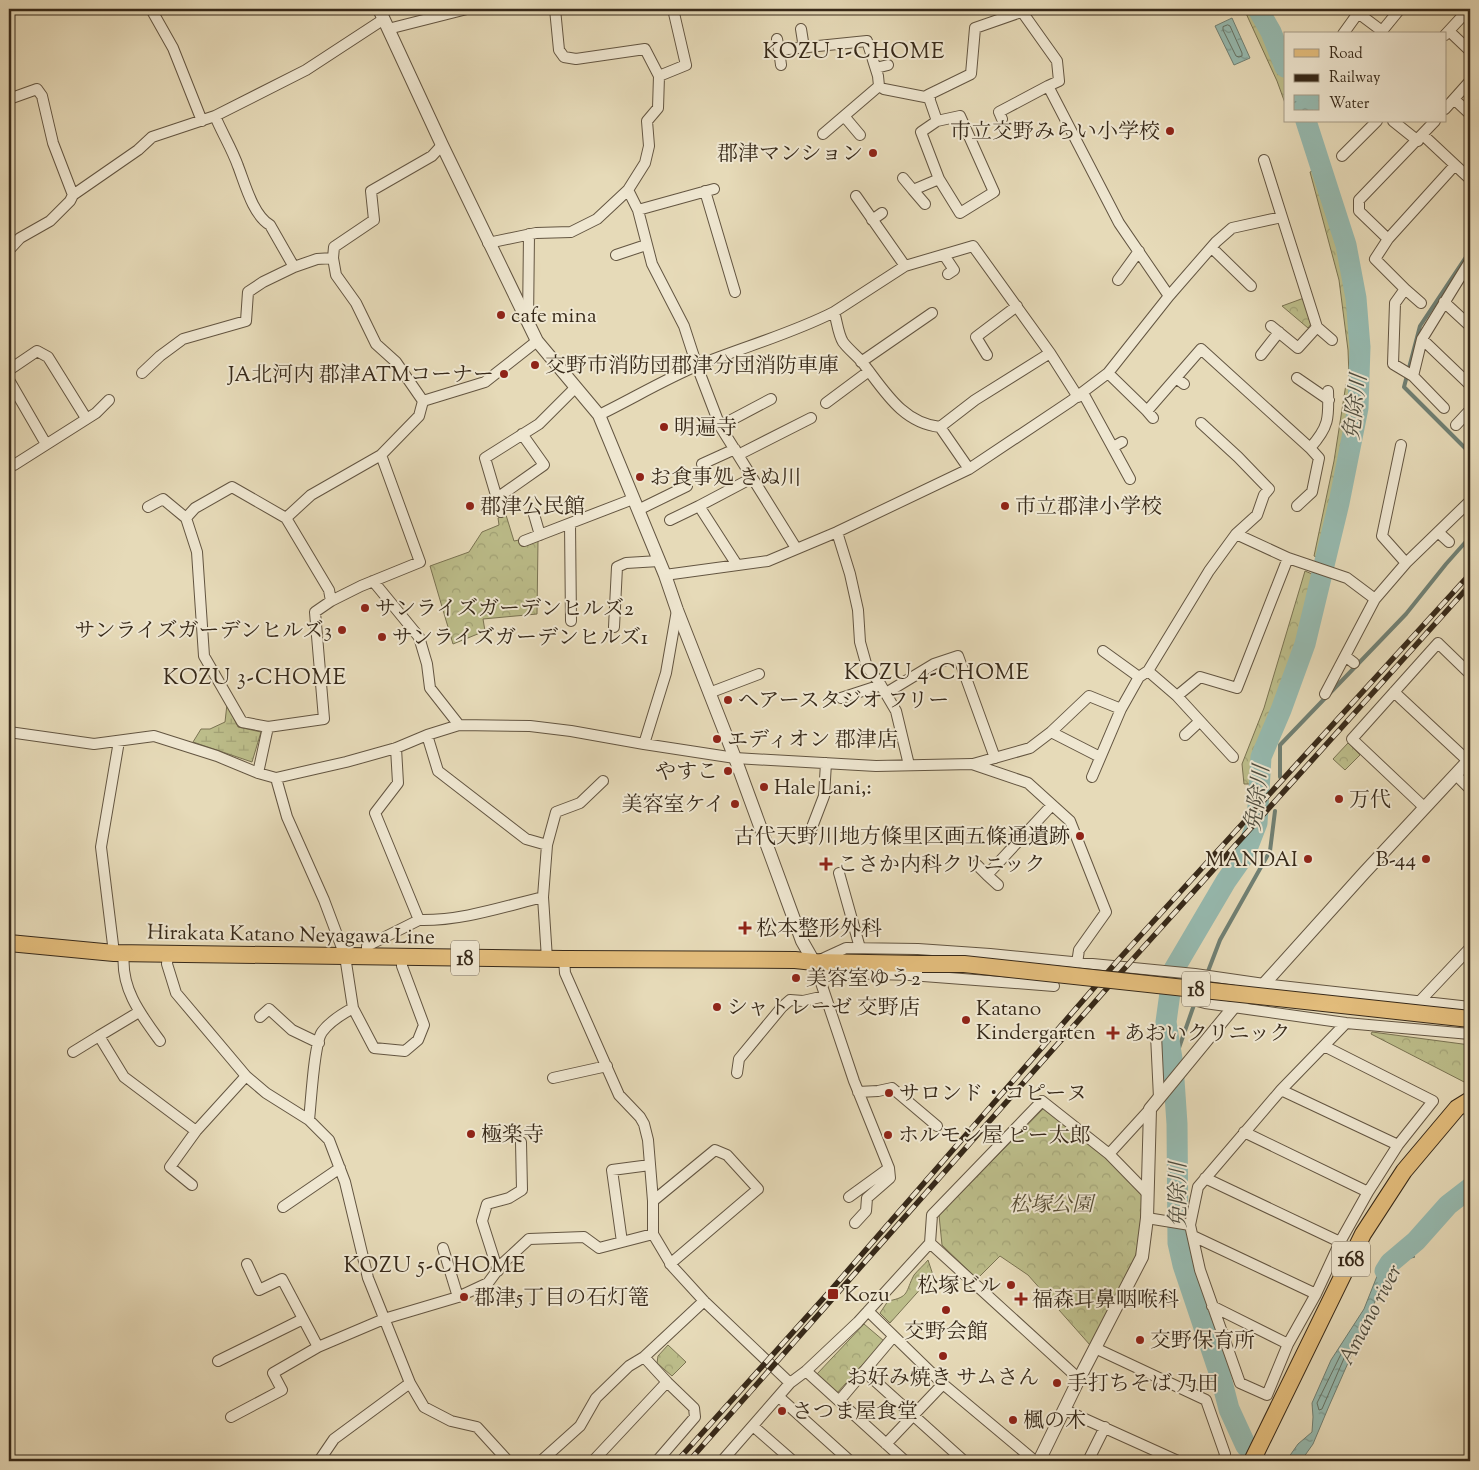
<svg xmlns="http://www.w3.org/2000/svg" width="1479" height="1470" font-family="'Sorts Mill Goudy','Noto Serif JP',serif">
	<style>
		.forest { fill: url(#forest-crowns); stroke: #7a7352 }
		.wetland { fill: url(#wetland-marsh); stroke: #7a7352 }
		.water { fill: url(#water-ripples); stroke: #708074 }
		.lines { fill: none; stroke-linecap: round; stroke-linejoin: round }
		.shore { stroke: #667264; stroke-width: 1 }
		.stream { stroke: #708074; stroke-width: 4 }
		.river { stroke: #96bab0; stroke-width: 21 }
		.minor-casing { stroke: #635541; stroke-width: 12 }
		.tertiary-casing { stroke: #635541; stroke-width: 14 }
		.primary-casing { stroke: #372919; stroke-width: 18 }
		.trunk-casing { stroke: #372919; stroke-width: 18 }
		.minor { stroke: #efe7d1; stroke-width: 10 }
		.tertiary { stroke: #efe7d1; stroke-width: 12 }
		.primary { stroke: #e3bd7c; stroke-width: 16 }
		.trunk { stroke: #e3bd7c; stroke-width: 16 }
		.rail-casing { stroke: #372919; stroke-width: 5.5 }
		.rail { stroke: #efe7d1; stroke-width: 4; stroke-dasharray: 11; stroke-linecap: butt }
		.primary-bridge-casing { stroke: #372919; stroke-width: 18; stroke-linecap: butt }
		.primary-bridge { stroke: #e3bd7c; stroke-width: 16 }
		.poi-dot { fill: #8f2418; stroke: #efe7d1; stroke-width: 2 }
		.labels { text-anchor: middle; stroke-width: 4; stroke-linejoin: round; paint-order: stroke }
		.shield { fill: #efe7d1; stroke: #6e6250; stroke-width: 1 }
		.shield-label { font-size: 20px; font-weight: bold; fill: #372919 }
		.poi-label { font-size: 21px; fill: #372919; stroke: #efe7d1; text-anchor: start }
		.street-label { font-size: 21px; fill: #372919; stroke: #efe7d1 }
		.park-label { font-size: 21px; font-style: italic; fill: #584e35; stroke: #efe7d1 }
		.neighbourhood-label { font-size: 22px; letter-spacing: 1px; fill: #372919; stroke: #efe7d1 }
		.water-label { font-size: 22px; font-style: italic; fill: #4f4d3f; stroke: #efe7d1 }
	</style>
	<defs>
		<pattern id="forest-crowns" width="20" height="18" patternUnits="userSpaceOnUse" patternTransform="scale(1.25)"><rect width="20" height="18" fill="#bcbd8a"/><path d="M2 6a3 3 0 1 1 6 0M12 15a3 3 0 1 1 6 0" fill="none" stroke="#a2a276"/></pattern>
		<pattern id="wetland-marsh" width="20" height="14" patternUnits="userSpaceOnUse" patternTransform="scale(1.25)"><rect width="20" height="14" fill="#bcbd8a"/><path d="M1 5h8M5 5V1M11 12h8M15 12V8" fill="none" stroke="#a2a276"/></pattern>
		<pattern id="water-ripples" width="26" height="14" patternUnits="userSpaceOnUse" patternTransform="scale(1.25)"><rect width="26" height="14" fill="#96bab0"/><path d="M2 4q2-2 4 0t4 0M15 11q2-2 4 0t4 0" fill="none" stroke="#7b978e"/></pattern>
	</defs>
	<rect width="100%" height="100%" fill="#e6dab8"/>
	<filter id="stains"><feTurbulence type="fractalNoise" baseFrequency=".004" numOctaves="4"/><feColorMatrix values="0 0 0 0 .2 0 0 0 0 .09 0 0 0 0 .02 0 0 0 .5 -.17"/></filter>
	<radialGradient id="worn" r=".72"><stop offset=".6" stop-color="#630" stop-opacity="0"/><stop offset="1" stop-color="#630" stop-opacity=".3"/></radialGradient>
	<path class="forest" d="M1244 9H1255L1270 35 1285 73V103L1277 81Z
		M1319 169 1341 244 1355 298 1357 376H1349L1348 350 1339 280 1310 172Z
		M1304 298 1311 324 1308 328 1282 306Z
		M1346 384 1356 385C1351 444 1337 502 1323 560L1314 556 1334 461Z
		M506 515 514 541 519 540 521 546 538 541 537 614 483 619 485 631 453 644 430 566 469 552 482 532 499 525 498 518Z
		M1305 571 1319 577 1303 641 1260 757 1258 784H1244L1242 764 1264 708Z
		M1348 743 1360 755 1345 770 1333 759Z
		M1372 1032 1470 1045V1085L1371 1034Z
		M1045 1107 1109 1160 1143 1193 1142 1220 1135 1261 1090 1345 1028 1275 1000 1256 977 1279 942 1245 939 1215Z
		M928 1260 933 1275 890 1323 880 1313 888 1301C910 1297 905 1292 914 1275 918 1270 924 1265 928 1260Z
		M864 1324 884 1341 837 1393 817 1374Z
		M668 1345 686 1362 672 1376 657 1363 658 1356Z"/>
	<path class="wetland" d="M227 704 238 727 261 732 252 762 193 742 201 729H210L225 722Z"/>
	<path class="water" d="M1232 18 1250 58 1234 65 1215 26Z
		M1399 1246 1415 1257 1400 1261 1389 1270 1329 1406 1313 1444 1301 1461H1286L1298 1444 1312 1432 1313 1417 1312 1403 1331 1360 1364 1309 1381 1266Z"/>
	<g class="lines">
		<path class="shore" d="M1228 25 1230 26 1242 53V56L1239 57 1236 56 1223 30V27Z
			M1344 1353 1345 1356 1322 1409 1319 1410 1317 1403 1341 1354Z"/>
		<path class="stream" d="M1470 251 1420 326 1404 387 1470 453
			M1280 777V745L1406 614 1446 564 1470 537
			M1202 987 1220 940 1270 851 1275 811
			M1173 1065 1195 1002"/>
		<path class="river" d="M1258 9 1271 32 1285 67
			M1385 1271 1390 1263 1416 1241 1448 1205 1470 1188
			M1246 1446 1229 1409 1221 1378 1183 1265 1178 1243 1177 1124 1173 1065 1166 1022 1173 971 1226 881 1245 854 1257 823 1261 757 1281 710 1305 644 1339 503 1358 408 1360 347 1356 298 1346 245 1306 121"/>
		<defs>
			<path id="minor" d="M151 9 173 48 202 121
				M555 9 559 50 564 57 576 59 645 49 659 76
				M673 9 686 65 659 76 658 108 647 121 649 146 645 163 628 190 638 210 652 264 684 326 697 366 720 426 796 548
				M1020 9 1057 61 1059 81 1048 86 1119 223 1169 296 1216 242 1232 228 1282 217 1317 327 1332 340
				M1358 13 1382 31 1400 9
				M388 29 467 9
				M801 29 804 48
				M1449 31 1470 51
				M1343 34 1361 9
				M1445 35 1469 9
				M777 39 779 50 867 41 878 76 879 86 884 89 930 98
				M779 50 781 65
				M876 68 888 65
				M9 99 37 89 42 96 53 143 73 195
				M1454 99 1470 114
				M1445 109 1470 81
				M215 116C222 133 232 149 238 166 245 184 253 215 270 225L294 267 317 259 333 258
				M844 116 860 135
				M1002 119 999 112 1048 86
				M937 121 960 116 994 192 960 213 939 179 921 132 937 121 928 95 971 74 975 28 1021 12
				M1393 121 1418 141
				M823 134 879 86
				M1423 135 1470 179
				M1342 156 1377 121
				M1264 160 1282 217
				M903 178 913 190
				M705 191 735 292
				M856 196 905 266
				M925 204 913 190 939 179
				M638 210 714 189
				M872 220 882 213
				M1388 239 1359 211V200L1435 121
				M488 243 536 233 571 232 597 219 628 190
				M1212 248 1251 286
				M9 250 20 238 50 221 70 201 73 195 138 150 152 137 215 116 306 70 384 19
				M616 255 646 245
				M944 255 954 270 948 274
				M1118 280 1139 251
				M1405 289 1421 303
				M1444 302 1470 326
				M528 323 529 234
				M1271 326 1298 348 1317 327
				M1422 339 1470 385
				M987 355 976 337 1017 306
				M1261 355 1279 332
				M861 362 932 313
				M9 370 37 351 48 357 86 418
				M142 373 160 356 183 339 246 321 248 292 263 282 294 267
				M1108 373 1147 411 1201 349 1310 448C1329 427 1329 418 1328 391
				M1413 376 1422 339 1470 261
				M1176 378 1184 384
				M1297 378 1329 400
				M9 380 46 444
				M1083 393 1130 479
				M423 401 396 362 376 344 356 303 336 275 333 258 334 247 374 220 371 191 432 156 442 145
				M826 403 869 371
				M1444 408 1413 376 1393 364 1395 303 1405 289 1375 259 1388 239 1455 165
				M1147 411 1153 418
				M599 415C632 399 665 379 699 365 743 347 791 334 834 312
				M1201 423 1238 457 1269 489 1264 495 1257 515 1236 534
				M1456 425 1470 410
				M720 426 771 399
				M940 427 975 400 1050 353
				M1401 445 1382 536 1406 563
				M1113 447 1122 442
				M738 455 811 418
				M702 464 735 449
				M14 465 96 413 109 400
				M969 469 940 427C902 423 884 390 862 362 856 355 848 349 843 342 838 334 837 321 834 312L905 266 973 246 1050 353 1078 397
				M497 498 544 465 522 434
				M1297 506 1312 492 1319 458 1310 448
				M148 507 163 499 186 518
				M638 510 687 486
				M533 511 540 535
				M501 512 485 458 539 424 576 387
				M670 520 699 506
				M570 524 571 621
				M837 532 850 574 858 610 860 642 867 667 879 682 896 711 909 765
				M1438 532 1449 542
				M524 541 633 499
				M737 565 699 506 752 478
				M665 575 768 561 837 532 969 469 1071 401 1108 373 1169 296
				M373 581 419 637 427 664 430 688 459 725
				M331 601 361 586 420 562 381 455
				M614 627 617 567 626 563 659 561
				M1103 651 1139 677
				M1345 656 1354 663
				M1148 671 1177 696 1200 677 1237 688 1288 558
				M1394 692 1468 761
				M709 693 759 674
				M886 693 934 664 958 656 995 758
				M1325 694 1375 599 1406 563 1470 501
				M1177 696 1233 757
				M841 698 881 685
				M268 727 324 719 315 612 331 601 329 590 286 518
				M9 732 94 744 154 736 217 756 258 773 276 778 346 762 396 748 427 735 459 725 530 726 571 731 644 744 735 758 876 766 972 764 1028 783 1070 821 1106 912 1079 950 1077 963
				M1051 732 1100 757
				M427 735 438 771 526 839 547 845
				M1185 735 1200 721
				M644 744 666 673 677 610
				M973 764 1030 748 1051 732 1089 696 1121 709
				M258 773 268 727 242 722 204 656 197 552 186 518 195 508 232 487 286 518 311 495 381 455 419 416 423 401 485 382 537 341
				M1456 775 1470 789
				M1092 777 1121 709 1139 677 1148 671 1209 571 1236 534 1288 558 1347 578 1375 599
				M276 778 287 817 324 900 345 956 353 1008C342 1014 330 1021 322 1032 314 1043 311 1103 309 1120
				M1425 808 1352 739 1438 643 1470 674
				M809 835 824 796 826 763
				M977 865 987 875
				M839 873 860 948
				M998 885 987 875 1052 805
				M419 920C461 921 502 907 543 897
				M114 953 101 847 119 741
				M124 953C120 988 141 1015 160 1041
				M168 954 167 964 176 993 246 1076 266 1093 309 1120 329 1140 345 1182 368 1278 410 1383 334 1439 319 1461
				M367 956V946L419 920 375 813 398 783 396 748
				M547 959 543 897 547 845 556 812 580 803 603 781
				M564 959 565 973 619 1095 640 1117 644 1124 648 1140 653 1201V1234L672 1266 704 1301 790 1383
				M822 959 846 948 918 949 990 954 1195 974 1264 984 1470 1007
				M814 962 854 1081 889 1168 890 1178 867 1198 866 1211 855 1223
				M827 966 845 973 910 975 1054 986
				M1192 985 1189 999 1205 1003 1346 1023 1470 1034
				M1420 1001 1470 948
				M353 1008 374 1048 405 1051 418 1040 424 1025 402 966V957
				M139 1012 99 1036 124 1077 196 1131 246 1076
				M260 1017 269 1009 292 1030 319 1043
				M1156 1035 1159 1098
				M1324 1046 1433 1101 1398 1145 1368 1192 1340 1242 1316 1294 1288 1344 1267 1395 1240 1383 1200 1270 1190 1225 1198 1187 1281 1090 1346 1023
				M73 1052 99 1036
				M737 1073 739 1059 782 1007 790 1000 803 1001 825 996
				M553 1078 607 1066
				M1281 1090 1398 1145
				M858 1092 878 1091 892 1088 937 1126
				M1244 1132 1368 1192
				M1109 1154 1150 1109
				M1205 1178 1340 1242
				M192 1185 170 1167 196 1131
				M849 1197 889 1168
				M653 1201 715 1150 727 1155 758 1189 670 1264
				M283 1207 340 1168
				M1147 1218 1190 1225
				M1193 1236 1316 1294
				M622 1242 612 1170 650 1165
				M930 1243 1079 1379
				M443 1248 458 1297
				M247 1264 259 1290 282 1279 318 1347 384 1319 458 1297 488 1283 502 1264 529 1239 584 1237 599 1248 653 1234
				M498 1271 482 1221 487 1204 509 1198 522 1190 521 1142
				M1212 1306 1288 1344
				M868 1311 943 1384 1035 1461
				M1095 1348 1206 1400 1225 1454 1223 1461
				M218 1361 303 1319
				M806 1371 905 1461
				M864 1371 964 1461
				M410 1383 424 1407 451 1421 477 1427 508 1461
				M779 1397 850 1461
				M839 1401 893 1337
				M1065 1410 1178 1461
				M231 1417 282 1390 273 1373 318 1347
				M753 1426 793 1461
				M886 1444 943 1384
				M541 1461 580 1426 596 1398 629 1366 644 1357
				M593 1461 667 1382 644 1357 704 1301
				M657 1461 695 1417 694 1408 667 1382
				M722 1461 790 1383 806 1371 858 1322 930 1243 932 1215 1042 1101 1109 1154 1147 1193
				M1088 1461 1105 1427"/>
			<path id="tertiary" d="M379 9 442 145 537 341 599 415 665 575 677 610 735 758 802 941 814 962
				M1039 1461 1079 1379 1142 1257 1147 1218 1150 1109 1233 1008 1264 984 1364 873 1470 759"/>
			<path id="primary" d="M9 943 114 953 564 959 795 960 814 962 922 964"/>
			<path id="trunk" d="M1252 1461 1363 1234 1404 1171 1457 1108 1470 1100"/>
		</defs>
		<use href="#minor" class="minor-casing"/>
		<use href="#tertiary" class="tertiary-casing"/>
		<use href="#primary" class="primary-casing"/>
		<use href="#trunk" class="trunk-casing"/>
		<use href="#minor" class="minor"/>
		<use href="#tertiary" class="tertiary"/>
		<use href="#primary" class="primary"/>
		<use href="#trunk" class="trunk"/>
		<defs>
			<path id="rail" d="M677 1461 830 1291 1120 958 1470 574
				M689 1461 1132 960 1470 585"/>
		</defs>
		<use href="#rail" class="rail-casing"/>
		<use href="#rail" class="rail"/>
		<defs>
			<path id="primary-bridge" d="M922 964H964L1470 1019"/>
		</defs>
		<use href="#primary-bridge" class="primary-bridge-casing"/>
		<use href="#primary-bridge" class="primary-bridge"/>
	</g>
	<g class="poi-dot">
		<circle cx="1170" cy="131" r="5"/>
		<circle cx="873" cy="153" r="5"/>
		<circle cx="501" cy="315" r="5"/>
		<circle cx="535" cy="365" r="5"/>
		<circle cx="504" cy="374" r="5"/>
		<circle cx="664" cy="427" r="5"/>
		<circle cx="640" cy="477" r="5"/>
		<circle cx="470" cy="506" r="5"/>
		<circle cx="1005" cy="506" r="5"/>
		<circle cx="365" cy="608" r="5"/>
		<circle cx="342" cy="630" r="5"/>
		<circle cx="382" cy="637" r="5"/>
		<circle cx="728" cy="700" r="5"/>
		<circle cx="717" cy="739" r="5"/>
		<circle cx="728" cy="771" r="5"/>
		<circle cx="764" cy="787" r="5"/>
		<circle cx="1339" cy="799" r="5"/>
		<circle cx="735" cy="804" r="5"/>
		<circle cx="1080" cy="836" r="5"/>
		<circle cx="1308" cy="859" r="5"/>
		<circle cx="1426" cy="859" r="5"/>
		<path d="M823.5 856.5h5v5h5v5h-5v5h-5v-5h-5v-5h5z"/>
		<path d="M742.5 920.5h5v5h5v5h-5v5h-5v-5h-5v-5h5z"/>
		<circle cx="796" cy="978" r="5"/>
		<circle cx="717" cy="1007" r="5"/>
		<circle cx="966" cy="1020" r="5"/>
		<path d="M1110.5 1025.5h5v5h5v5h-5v5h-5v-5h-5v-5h5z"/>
		<circle cx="889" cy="1093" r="5"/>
		<circle cx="471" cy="1134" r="5"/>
		<circle cx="888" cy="1135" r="5"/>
		<circle cx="1011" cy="1285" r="5"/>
		<rect x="827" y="1288" width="12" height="12" rx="2.5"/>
		<circle cx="464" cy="1297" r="5"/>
		<path d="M1018.5 1291.5h5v5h5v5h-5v5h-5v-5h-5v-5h5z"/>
		<circle cx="946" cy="1310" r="5"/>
		<circle cx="1140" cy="1340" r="5"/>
		<circle cx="943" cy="1356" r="5"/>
		<circle cx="1057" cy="1383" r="5"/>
		<circle cx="782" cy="1411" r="5"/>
		<circle cx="1013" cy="1420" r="5"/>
	</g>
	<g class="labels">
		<g class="shield">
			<rect x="451" y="940.5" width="28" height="35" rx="4"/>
			<rect x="1182" y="971.5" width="28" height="35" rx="4"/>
			<rect x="1332" y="1241.5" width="38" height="35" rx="4"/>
		</g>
		<g class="shield-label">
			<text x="465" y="965">18</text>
			<text x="1196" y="996">18</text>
			<text x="1351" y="1266">168</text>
		</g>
		<g class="poi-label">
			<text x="1160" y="138" text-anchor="end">市立交野みらい小学校</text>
			<text x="863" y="160" text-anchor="end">郡津マンション</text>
			<text x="511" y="322">cafe mina</text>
			<text x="545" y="372">交野市消防団郡津分団消防車庫</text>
			<text x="494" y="381" text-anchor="end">JA北河内 郡津ATMコーナー</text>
			<text x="674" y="434">明遍寺</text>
			<text x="650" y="484">お食事処 きぬ川</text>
			<text x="480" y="513">郡津公民館</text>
			<text x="1015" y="513">市立郡津小学校</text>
			<text x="375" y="615">サンライズガーデンヒルズ2</text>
			<text x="332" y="637" text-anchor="end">サンライズガーデンヒルズ3</text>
			<text x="392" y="644">サンライズガーデンヒルズ1</text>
			<text x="738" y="707">ヘアースタジオ フリー</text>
			<text x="727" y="746">エディオン 郡津店</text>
			<text x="718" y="778" text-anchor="end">やすこ</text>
			<text x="774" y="794">Hale Lani,:</text>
			<text x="1349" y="806">万代</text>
			<text x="725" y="811" text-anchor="end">美容室ケイ</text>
			<text x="1070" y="843" text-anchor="end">古代天野川地方條里区画五條通遺跡</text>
			<text x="1298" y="866" text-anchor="end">MANDAI</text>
			<text x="1416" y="866" text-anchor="end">B-44</text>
			<text x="837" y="871">こさか内科クリニック</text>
			<text x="756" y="935">松本整形外科</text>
			<text x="806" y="985">美容室ゆう2</text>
			<text x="727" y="1014">シャトレーゼ 交野店</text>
			<text x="976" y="1015">Katano<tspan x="976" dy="24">Kindergarten</tspan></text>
			<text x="1124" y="1040">あおいクリニック</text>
			<text x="899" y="1100">サロンド・コピーヌ</text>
			<text x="481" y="1141">極楽寺</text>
			<text x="898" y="1142">ホルモン屋 ピー太郎</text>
			<text x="1001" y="1292" text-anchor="end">松塚ビル</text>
			<text x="844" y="1301">Kozu</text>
			<text x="474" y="1304">郡津5丁目の石灯篭</text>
			<text x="1032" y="1306">福森耳鼻咽喉科</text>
			<text x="946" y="1338" text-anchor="middle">交野会館</text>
			<text x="1150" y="1347">交野保育所</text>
			<text x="943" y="1384" text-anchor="middle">お好み焼き サムさん</text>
			<text x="1067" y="1390">手打ちそば 乃田</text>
			<text x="792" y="1418">さつま屋食堂</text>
			<text x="1023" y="1427">楓の木</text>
		</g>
		<g class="street-label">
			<text transform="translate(291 934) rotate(1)" y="7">Hirakata Katano Neyagawa Line</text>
		</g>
		<g class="park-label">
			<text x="1051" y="1211">松塚公園</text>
		</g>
		<g class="neighbourhood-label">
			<text x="854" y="58">KOZU 1-CHOME</text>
			<text x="937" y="679">KOZU 4-CHOME</text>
			<text x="255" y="684">KOZU 3-CHOME</text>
			<text x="435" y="1272">KOZU 5-CHOME</text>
		</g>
		<g class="water-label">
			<text transform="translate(1354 407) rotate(-83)" y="8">免除川</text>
			<text transform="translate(1256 798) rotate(-82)" y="8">免除川</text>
			<text transform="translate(1177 1195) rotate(-90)" y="8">免除川</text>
			<text transform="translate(1369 1314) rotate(-62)" y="8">Amano river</text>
		</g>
	</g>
	<rect width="1479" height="1470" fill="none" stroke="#e6dab8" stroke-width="30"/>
	<rect x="10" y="10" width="1459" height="1450" fill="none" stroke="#372919" stroke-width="2.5"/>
	<rect x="15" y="15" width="1449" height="1440" fill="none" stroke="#372919"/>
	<rect x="1284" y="32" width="162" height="90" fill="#efe7d1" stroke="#a59b87"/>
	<rect x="1294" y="49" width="25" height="8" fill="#e3bd7c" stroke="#a59b87"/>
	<text x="1329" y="58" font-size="15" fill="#372919">Road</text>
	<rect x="1294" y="74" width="25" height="8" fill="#372919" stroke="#a59b87"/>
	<text x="1329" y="82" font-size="15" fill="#372919">Railway</text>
	<rect x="1294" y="95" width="25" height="15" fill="url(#water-ripples)" stroke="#a59b87"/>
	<text x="1329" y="108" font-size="15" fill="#372919">Water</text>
	<rect width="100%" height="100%" filter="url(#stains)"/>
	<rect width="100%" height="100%" fill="url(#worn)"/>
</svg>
